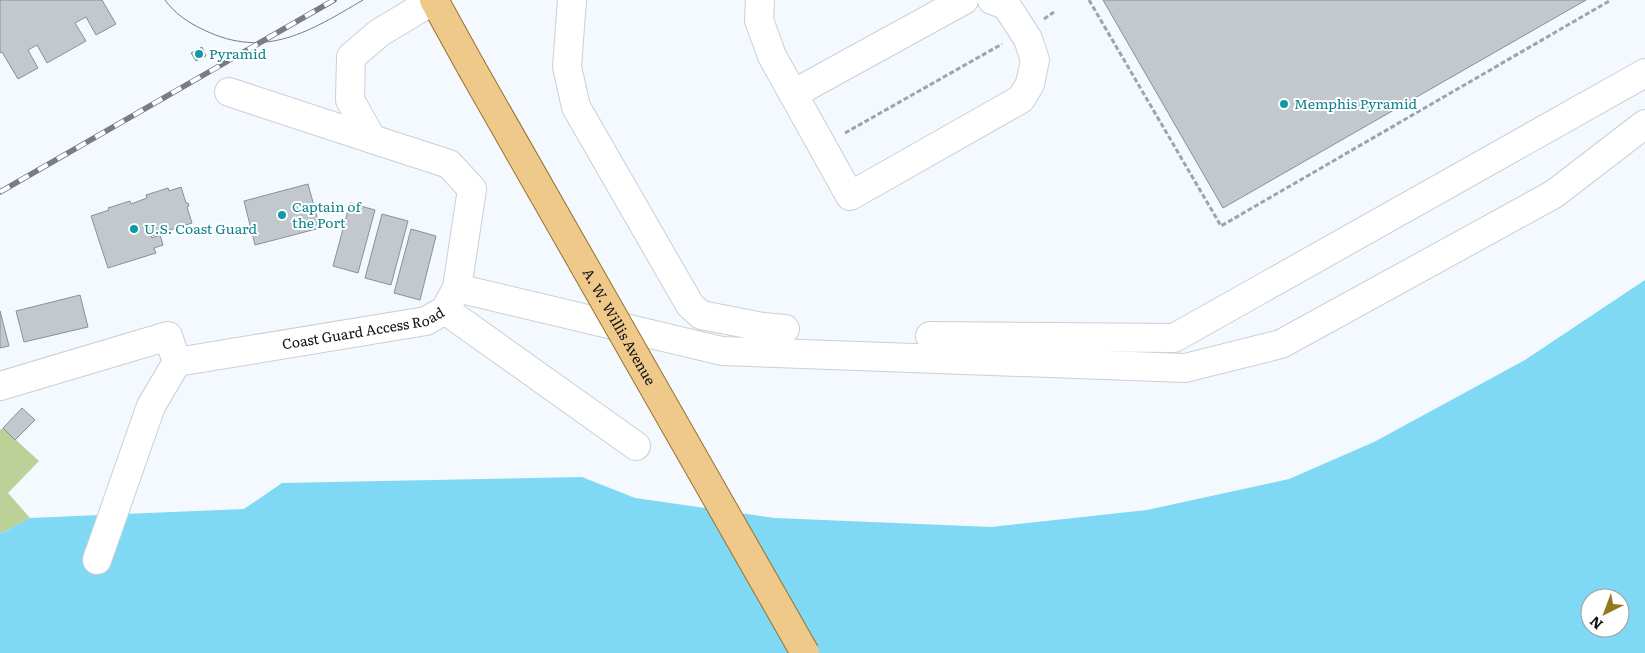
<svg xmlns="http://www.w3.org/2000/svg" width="1645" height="653" font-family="Literata,serif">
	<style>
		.green { fill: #bcd197 }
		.water { fill: #7fd8f4; fill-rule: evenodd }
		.building { fill: #c2c8cd; stroke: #8b9095 }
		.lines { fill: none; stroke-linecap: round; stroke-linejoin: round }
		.minor-casing { stroke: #cad0d5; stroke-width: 30 }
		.major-casing { stroke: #98712d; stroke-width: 30 }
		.path { stroke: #a0a4a8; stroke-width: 3; stroke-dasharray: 5 2.5; stroke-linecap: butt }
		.minor { stroke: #fff; stroke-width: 28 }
		.major { stroke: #eec98a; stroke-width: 28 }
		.tram { stroke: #797d80; stroke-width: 1 }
		.rail-casing { stroke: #797d80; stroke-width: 5.5 }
		.rail { stroke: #fff; stroke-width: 4; stroke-dasharray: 11; stroke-linecap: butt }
		.major-bridge-casing { stroke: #98712d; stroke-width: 30; stroke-linecap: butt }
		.major-bridge { stroke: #eec98a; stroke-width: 28 }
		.culture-dot { fill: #0f9aa8; stroke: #fff; stroke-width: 2 }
		.labels { text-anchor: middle; stroke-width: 4; stroke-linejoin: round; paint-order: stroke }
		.culture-label { font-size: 14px; fill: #0d838f; stroke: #fff; text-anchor: start }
		.street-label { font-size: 14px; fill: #0e1011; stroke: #fff }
	</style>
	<rect width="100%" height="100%" fill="#f3f9fe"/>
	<path class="green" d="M3 428 39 461 8 493 30 518 0 534V430Z"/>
	<path class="water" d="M1645 280V653H0V534L30 518 244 509 282 483 582 477 635 498 775 518 991 527 1147 510 1289 479 1374 442 1525 360ZM1590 598H1620V628H1590Z"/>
	<path class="building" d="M0 0H102L116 24 96 35 86 17 75 23 86 41 47 63 37 45 28 50 38 68 18 79 2 52 0 53Z
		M1103 0H1586L1223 208Z
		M202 47 206 56 196 61 191 53Z
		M308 184 320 228 255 245 244 201Z
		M181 187 186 203H188L189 206 187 207 192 223 151 236 152 238 160 235 163 245 154 248 156 253 108 268 91 216 109 210 108 208 130 201 131 204 147 198 146 195 168 188 169 191Z
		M350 203 375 210 358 273 333 266Z
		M382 214 408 221 391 285 365 278Z
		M411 229 436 236 420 300 394 293Z
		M80 295 88 327 24 342 16 311Z
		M0 311 9 346 0 348Z
		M22 408 35 420 15 440 3 428Z"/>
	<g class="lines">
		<defs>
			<g id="minor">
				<path d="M572 0 567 67 576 107 690 305 701 315 763 327 785 329"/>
				<path d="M760 0 759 20 772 56 850 196 1021 99 1030 84 1035 60 1028 39 1006 5 992 0"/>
				<path d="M229 92 372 139"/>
				<path d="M793 94 964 0"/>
				<path d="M457 288 722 351 1185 368 1281 344 1554 194 1645 124"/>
				<path d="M445 310 636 446"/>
				<path d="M930 336 1174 338 1645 73"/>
				<path id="s1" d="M0 386 168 336 177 362 426 321 445 310 457 288 472 189 449 164 372 139 350 100 351 57 379 33 434 0"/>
				<path d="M97 560 151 406 177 362"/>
			</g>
			<path id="major" d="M434 0 471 67"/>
		</defs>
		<use href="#minor" class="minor-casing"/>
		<use href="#major" class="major-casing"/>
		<path class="path" d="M1089 0 1221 226 1611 0
			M1044 19 1054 12
			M845 133 1002 44"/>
		<use href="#minor" class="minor"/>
		<use href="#major" class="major"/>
		<path class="tram" d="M165 0C175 14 189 23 204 30 266 60 310 31 363 0"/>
		<defs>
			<path id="rail" d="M0 192 334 0"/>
		</defs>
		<use href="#rail" class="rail-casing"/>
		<use href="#rail" class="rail"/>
		<defs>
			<g id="major-bridge">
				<path id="s2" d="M471 67 805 653"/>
			</g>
		</defs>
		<use href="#major-bridge" class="major-bridge-casing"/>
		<use href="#major-bridge" class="major-bridge"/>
	</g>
	<g class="culture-dot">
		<circle cx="199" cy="54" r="5"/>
		<circle cx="1284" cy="104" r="5"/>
		<circle cx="282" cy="215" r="5"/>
		<circle cx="134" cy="229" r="5"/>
	</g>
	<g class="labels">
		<g class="culture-label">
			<text x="209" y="59">Pyramid</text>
			<text x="1294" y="109">Memphis Pyramid</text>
			<text x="292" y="212">Captain of<tspan x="292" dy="16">the Port</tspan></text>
			<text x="144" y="234">U.S. Coast Guard</text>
		</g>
		<g class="street-label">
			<text dy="5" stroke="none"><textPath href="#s1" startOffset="392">Coast Guard Access Road</textPath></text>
			<text dy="5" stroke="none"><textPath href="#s2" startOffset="299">A. W. Willis Avenue</textPath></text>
		</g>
	</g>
	<g transform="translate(1605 613) rotate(222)"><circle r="24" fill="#ffffff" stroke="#9f9fa0"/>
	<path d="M0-4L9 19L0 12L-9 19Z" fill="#94781f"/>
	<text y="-8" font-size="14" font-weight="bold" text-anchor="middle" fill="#0e1011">N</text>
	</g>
</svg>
